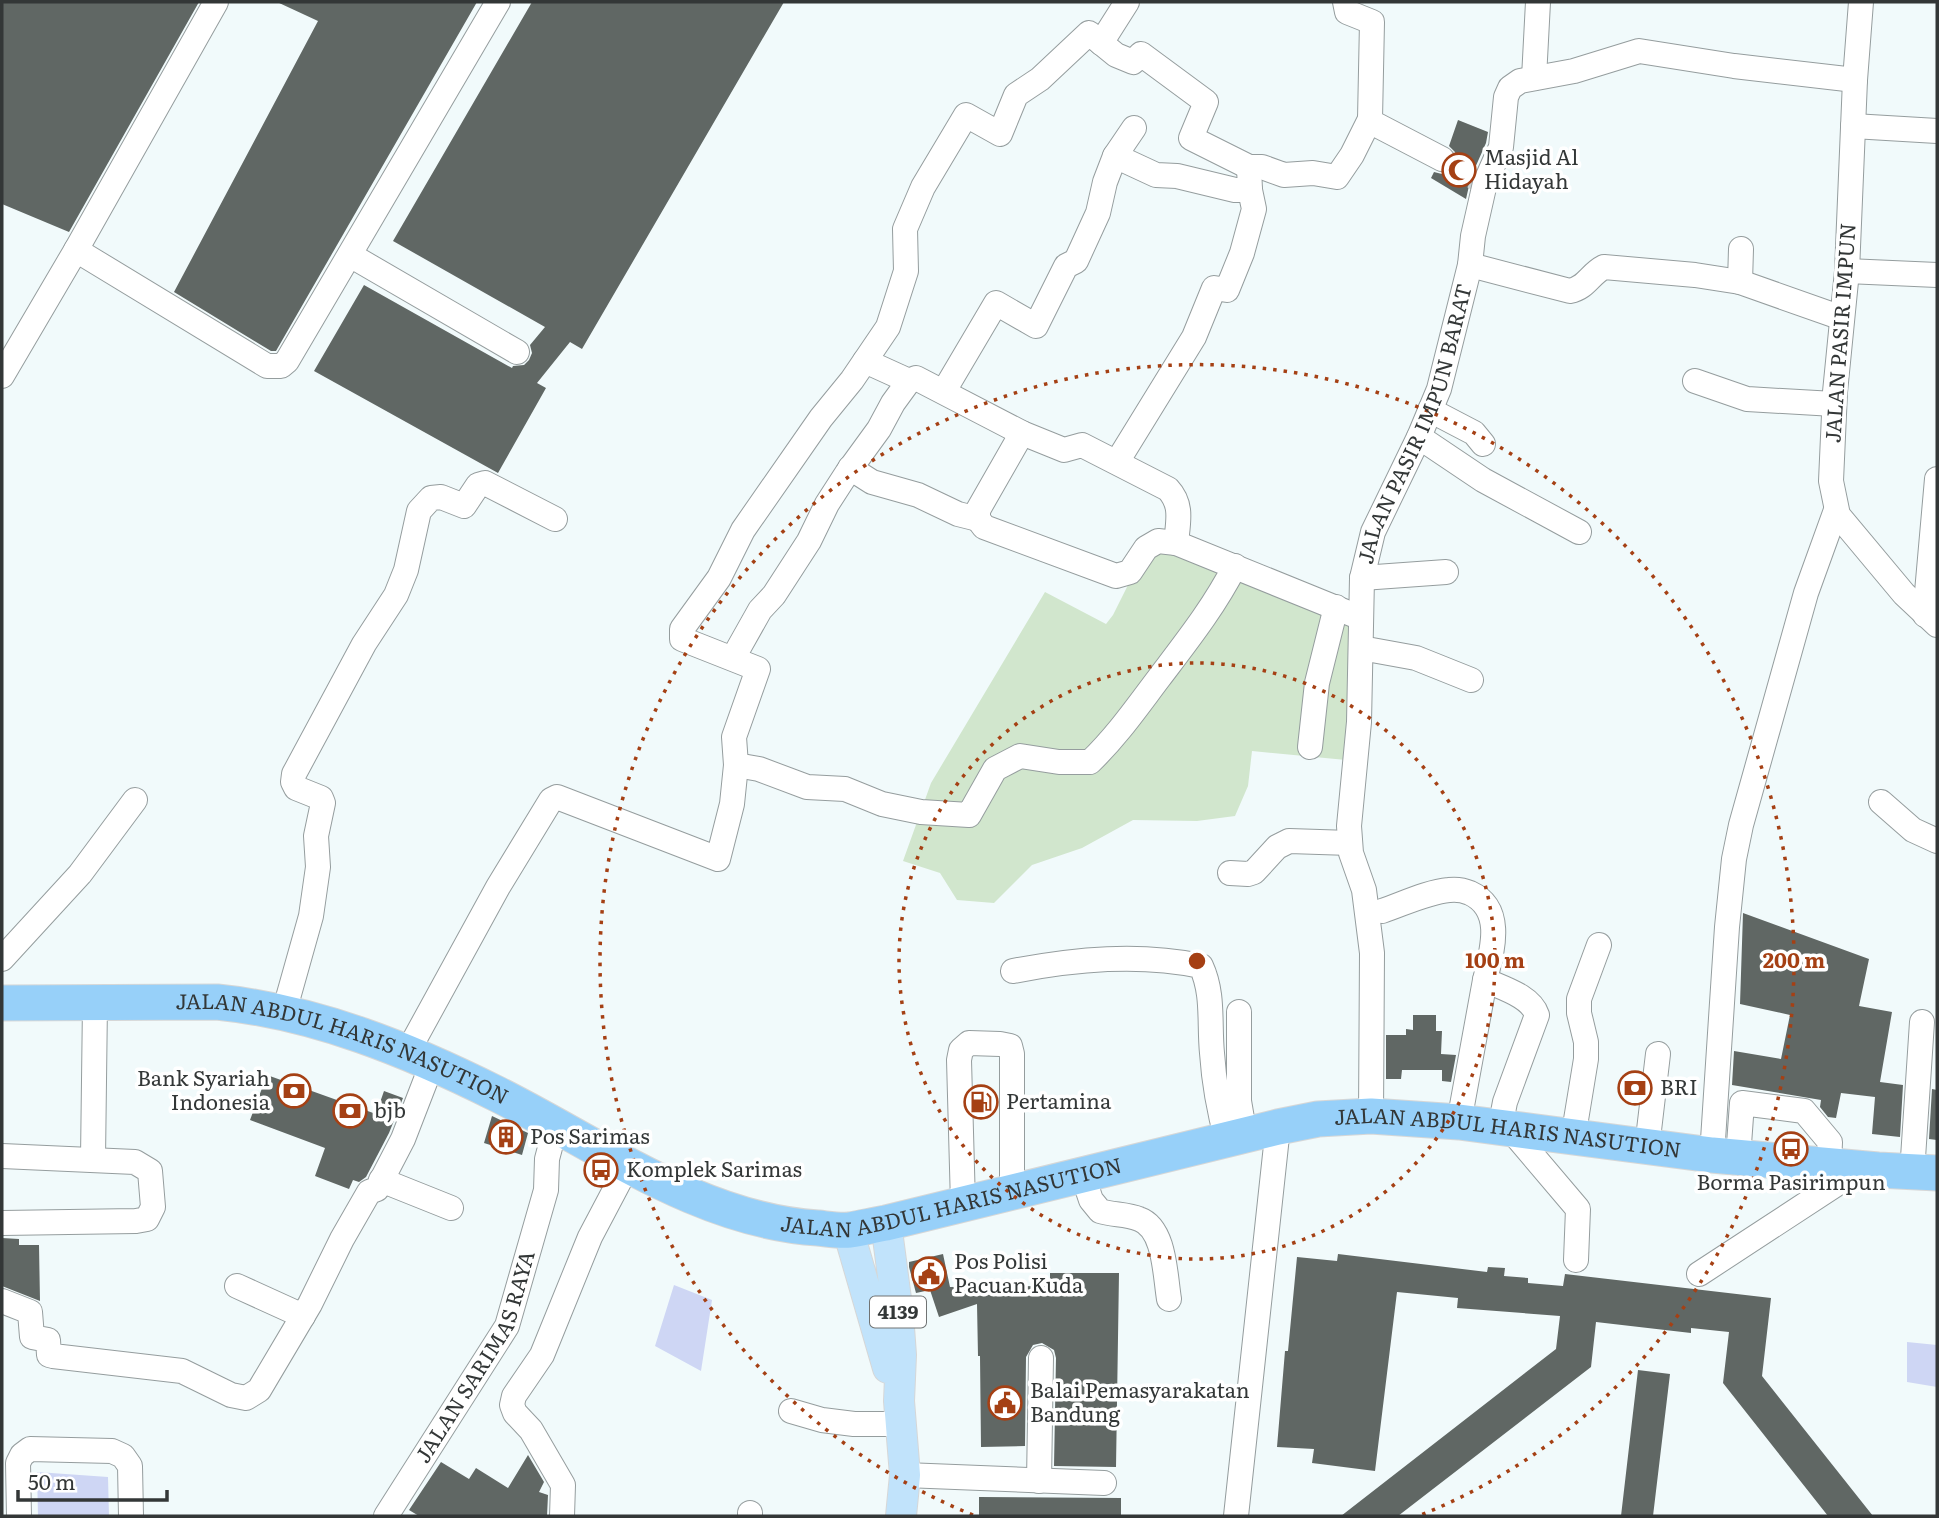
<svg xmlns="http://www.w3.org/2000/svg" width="1939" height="1518" font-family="Literata,serif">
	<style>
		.green { fill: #d1e6cd }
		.water { fill: #ced6f4 }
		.building { fill: #606764 }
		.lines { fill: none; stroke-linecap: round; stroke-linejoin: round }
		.minor-tunnel { stroke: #cbd3d4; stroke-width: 24; stroke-dasharray: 24 12; stroke-linecap: butt }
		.minor-casing { stroke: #959d9e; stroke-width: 26 }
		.major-casing { stroke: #d6d7d7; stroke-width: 32 }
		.highway-casing { stroke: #d6d7d7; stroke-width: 37 }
		.minor { stroke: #fff; stroke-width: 24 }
		.major { stroke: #c1e3fb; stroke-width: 30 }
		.highway { stroke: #97d0f9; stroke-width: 35 }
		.ring { fill: none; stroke: #a54014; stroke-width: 3.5; stroke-dasharray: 3.5 7 }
		.labels { text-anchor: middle; stroke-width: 7; stroke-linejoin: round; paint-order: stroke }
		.shield { fill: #fff; stroke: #707373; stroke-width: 2 }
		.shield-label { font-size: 19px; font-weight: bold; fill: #333737 }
		.poi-label { font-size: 21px; fill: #333737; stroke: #fff; text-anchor: start }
		.street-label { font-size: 21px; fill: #333737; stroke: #fff }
		.centre { fill: #a54014; stroke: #fff; stroke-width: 3.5 }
		.ring-label { font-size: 21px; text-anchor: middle; font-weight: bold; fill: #a54014; stroke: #fff; stroke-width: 7; stroke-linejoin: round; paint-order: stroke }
	</style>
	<rect width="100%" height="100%" fill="#f1fafb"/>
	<path class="green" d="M1160 548 1353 621 1346 760 1252 751 1248 786 1235 816 1197 821 1133 820 1082 848 1032 865 994 903 957 900 940 873 903 861 931 783 1045 592 1106 624 1113 615 1145 551Z"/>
	<path class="water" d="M674 1285 712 1300 701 1371 655 1346Z
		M1907 1342 1937 1345V1387L1907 1382Z
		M37 1472 108 1477 109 1516H38Z"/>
	<path class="building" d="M2 2H199L69 232 2 204Z
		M277 2H477L276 351H271L174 292 318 21Z
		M532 2H784L582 349 570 342 537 383 546 388 498 473 314 371 364 285 512 368 513 366 524 365 529 360 532 353 530 345 545 327 393 241Z
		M1458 120 1488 132 1486 143 1471 177 1466 199 1431 178 1434 172 1442 174 1449 172 1455 165V152L1449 146Z
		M1743 913 1869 959 1859 1006 1892 1012 1880 1082 1903 1085 1900 1137 1872 1134 1875 1097 1841 1093 1836 1118 1828 1117 1820 1107 1821 1100 1732 1085 1734 1051 1781 1059 1790 1015 1740 1004Z
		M1413 1015H1436V1031H1442L1441 1054 1456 1055 1451 1082 1442 1081V1070H1402L1401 1079H1386V1035H1406V1029L1413 1030Z
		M267 1075 376 1114 384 1091 403 1098 389 1133 366 1177 359 1182 353 1180 349 1189 315 1176 325 1148 250 1120Z
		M1932 1089 1937 1090V1140L1929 1139Z
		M492 1116 528 1133 522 1155 484 1143Z
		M2 1238 19 1239V1245H39L40 1301 2 1286Z
		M943 1254 950 1287 1050 1286V1273H1119L1116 1467 1054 1466 1056 1358 1054 1350 1042 1343 1033 1345 1026 1357 1025 1446 981 1447 980 1356H978L977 1304 939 1317 930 1290 916 1293 909 1267V1262Z
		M1338 1254 1487 1272 1488 1267 1505 1268 1504 1276 1528 1278V1283L1563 1286 1565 1274 1771 1298 1762 1376 1873 1516H1828L1723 1383 1729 1332 1691 1328V1333L1596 1322 1591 1367 1398 1516H1341L1556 1349 1560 1316 1457 1308 1458 1298 1397 1292 1375 1471 1312 1463 1314 1449 1277 1447 1285 1351H1288L1297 1257 1337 1261Z
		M1638 1370 1670 1374 1653 1516H1621Z
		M528 1455 544 1482 539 1492 548 1495 547 1516H419L409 1510 441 1462 469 1479 476 1468 508 1488Z
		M979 1497 1121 1498V1516H979Z"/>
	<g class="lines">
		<path class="minor-tunnel" d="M1442 159 1477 179"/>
		<defs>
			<g id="minor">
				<path d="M1345 2 1347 12 1372 22 1370 119 1373 123 1442 159"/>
				<path d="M1861 2 1855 80 1847 271 1835 392 1831 481 1838 515 1904 594 1937 625"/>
				<path d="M1101 43 1127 2"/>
				<path d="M1534 78 1538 2"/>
				<path d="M1853 126 1937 131"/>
				<path d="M1115 156 1156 175 1177 176 1235 190H1250"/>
				<path d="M76 250 267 366H281L287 361 498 2"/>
				<path d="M350 255 517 352"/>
				<path d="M1470 265 1570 291C1586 288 1590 274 1604 267L1695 275 1740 282 1842 318"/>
				<path d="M1847 271 1937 275"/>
				<path d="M1740 282 1741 249"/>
				<path d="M865 361 909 381 916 378 1022 433 1064 450 1082 445 1168 489C1183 505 1178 522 1176 543"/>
				<path d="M2 376 76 250 216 2"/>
				<path d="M1695 381 1747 399 1834 404"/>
				<path d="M944 391 996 303 1036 326 1066 266 1076 261 1098 213 1105 182 1115 156 1134 128"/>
				<path d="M1430 410 1474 433 1483 444"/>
				<path d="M1022 433 978 510V519L984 527 1116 576 1130 572 1146 548 1158 541 1176 543 1361 618"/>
				<path d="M1419 437 1483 480 1579 532"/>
				<path d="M1117 462 1194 337 1214 288 1227 290 1242 253 1254 209 1250 190 1249 167"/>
				<path d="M850 468 872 482 918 495 958 514 978 519"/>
				<path d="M1362 578 1446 572"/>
				<path d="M1925 615 1937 479"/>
				<path d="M1361 648 1416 658 1471 680"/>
				<path d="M733 658 760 610 774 595 809 541 827 504 847 473 879 429 893 403 909 381"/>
				<path d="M1310 747 1317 683 1336 607"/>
				<path d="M736 765 759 769 807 787 845 789 882 804 921 812 969 815 995 769 1020 756 1059 762H1090C1117 736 1137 707 1159 678 1187 641 1214 607 1235 566"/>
				<path d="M1881 802 1913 830 1937 841"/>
				<path d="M1230 873 1248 874 1254 872 1277 847 1289 841 1350 843"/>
				<path d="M1382 911C1403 904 1427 892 1449 890 1457 889 1463 890 1470 893 1505 909 1492 951 1485 980 1502 988 1531 996 1537 1015L1505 1102 1500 1128"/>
				<path d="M2 959 80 874 135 800"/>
				<path d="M1013 971C1076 959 1139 953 1201 966 1214 994 1209 1023 1212 1053 1214 1083 1219 1111 1227 1140"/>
				<path d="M284 1012 311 916 318 867 316 836 323 803 321 798 296 788 293 782 294 774 364 644 396 595 406 570 419 511 431 498 441 497 464 506 478 485 485 483 555 519"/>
				<path d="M1239 1012V1101L1245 1136"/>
				<path d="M407 1053 498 887 551 800 557 797 718 859 732 804 736 765 734 737 758 669 682 639V629L719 578 743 530 821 418 852 380 888 327 906 271 905 229 923 187 966 115 1000 134 1016 95 1040 79 1089 33 1116 55 1133 62 1141 54 1206 102 1191 138 1249 167H1262L1284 175 1313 173 1337 177 1352 155 1370 119"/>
				<path id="s1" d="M1371 1116 1372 953 1364 890 1351 853 1349 826 1359 722 1362 578 1373 532 1419 437 1439 389 1470 265 1473 236 1485 183 1501 147 1506 97 1510 88 1520 81 1574 71 1639 51 1734 66 1855 80"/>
				<path d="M1459 1122 1485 980"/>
				<path d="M1511 1130 1578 1209 1576 1260"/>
				<path d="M1573 1138 1586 1059V1042L1579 1013V999L1599 945"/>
				<path d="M1647 1147 1658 1054"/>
				<path d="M1712 1155 1727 927 1734 859 1741 825 1806 593 1836 510"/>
				<path d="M2 1156 135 1162 150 1171 153 1207 147 1219 136 1221 2 1223"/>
				<path d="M1738 1158 1742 1103 1804 1111 1830 1142 1829 1166"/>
				<path d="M93 1159 95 1003"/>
				<path d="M1912 1173 1922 1022"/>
				<path d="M1083 1176 1091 1200 1100 1211C1112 1215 1127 1214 1139 1219 1165 1228 1165 1275 1169 1299"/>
				<path d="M381 1180 451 1208"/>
				<path d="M963 1204 959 1060 961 1050 969 1043 1000 1044 1010 1046 1012 1054V1192"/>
				<path d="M1699 1274 1861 1168"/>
				<path d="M237 1286 303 1316"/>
				<path d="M2 1301 30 1312 32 1337 48 1340 49 1355 53 1356 182 1371 231 1395 246 1398 259 1390 310 1304 342 1239 369 1192 377 1189 403 1139 432 1064"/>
				<path d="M791 1411 822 1420 854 1424H901"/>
				<path d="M905 1475 1104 1483"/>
				<path d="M1039 1481 1041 1358"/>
				<path d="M19 1516 18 1463 22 1455 30 1449 112 1451 123 1456 130 1466 131 1516"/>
				<path id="s2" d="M386 1516 507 1326 546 1190 547 1159 556 1125"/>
				<path d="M562 1516 563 1485 531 1430 515 1413 512 1405 514 1396 542 1355 590 1237 628 1165"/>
				<path d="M750 1516V1513"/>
				<path d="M1236 1516 1278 1127"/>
			</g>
			<path id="major" d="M886 1223 898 1314 901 1355 899 1401 905 1475 901 1516
				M848 1230 888 1368"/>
			<g id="highway">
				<path id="s3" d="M2 1003 217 1002C316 1012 409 1050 497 1094 599 1145 701 1221 818 1228 828 1229 839 1231 850 1230 862 1228 874 1225 886 1223L1278 1127 1318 1119 1371 1116 1459 1122 1712 1155 1878 1170 1937 1173"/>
			</g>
		</defs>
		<use href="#minor" class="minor-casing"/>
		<use href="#major" class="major-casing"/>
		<use href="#highway" class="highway-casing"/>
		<use href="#minor" class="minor"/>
		<use href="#major" class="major"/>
		<use href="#highway" class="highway"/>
	</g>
	<g class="ring">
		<circle cx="1197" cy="961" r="298"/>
		<path d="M973 1515A597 597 0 1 1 1421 1515"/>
	</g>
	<defs>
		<symbol id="mosque-ring" viewBox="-11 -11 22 22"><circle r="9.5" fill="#fff" stroke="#a54014" stroke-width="1.5"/><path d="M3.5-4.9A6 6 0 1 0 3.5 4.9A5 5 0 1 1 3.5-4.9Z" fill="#a54014"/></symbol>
		<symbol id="bank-ring" viewBox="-11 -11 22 22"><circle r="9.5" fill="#fff" stroke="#a54014" stroke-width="1.5"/><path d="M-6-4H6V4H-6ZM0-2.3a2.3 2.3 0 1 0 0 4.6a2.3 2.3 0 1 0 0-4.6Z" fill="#a54014"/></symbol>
		<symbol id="fuel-ring" viewBox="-11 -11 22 22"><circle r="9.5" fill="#fff" stroke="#a54014" stroke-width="1.5"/><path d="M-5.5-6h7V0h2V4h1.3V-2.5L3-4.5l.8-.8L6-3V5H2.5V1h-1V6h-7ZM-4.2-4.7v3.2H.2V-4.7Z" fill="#a54014"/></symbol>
		<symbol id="building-ring" viewBox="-11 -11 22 22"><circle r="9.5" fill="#fff" stroke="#a54014" stroke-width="1.5"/><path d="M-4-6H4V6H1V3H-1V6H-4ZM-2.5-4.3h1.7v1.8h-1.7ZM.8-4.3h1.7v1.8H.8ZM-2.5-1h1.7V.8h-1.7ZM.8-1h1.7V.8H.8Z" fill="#a54014"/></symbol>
		<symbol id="bus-ring" viewBox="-11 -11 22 22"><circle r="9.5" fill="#fff" stroke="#a54014" stroke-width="1.5"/><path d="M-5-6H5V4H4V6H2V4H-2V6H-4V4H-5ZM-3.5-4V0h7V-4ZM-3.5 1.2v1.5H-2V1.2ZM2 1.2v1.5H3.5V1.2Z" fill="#a54014"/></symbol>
		<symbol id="civic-ring" viewBox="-11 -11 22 22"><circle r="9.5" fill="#fff" stroke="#a54014" stroke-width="1.5"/><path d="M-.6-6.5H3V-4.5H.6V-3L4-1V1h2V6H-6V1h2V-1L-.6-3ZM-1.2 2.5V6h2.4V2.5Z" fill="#a54014"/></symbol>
	</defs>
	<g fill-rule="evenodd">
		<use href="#mosque-ring" x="1440" y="151" width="38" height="38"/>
		<use href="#bank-ring" x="1616" y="1069" width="38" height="38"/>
		<use href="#bank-ring" x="275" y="1072" width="38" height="38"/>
		<use href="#fuel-ring" x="962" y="1083" width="38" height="38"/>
		<use href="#bank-ring" x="331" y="1092" width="38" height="38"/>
		<use href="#building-ring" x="487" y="1118" width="38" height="38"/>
		<use href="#bus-ring" x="1772" y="1130" width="38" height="38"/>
		<use href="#bus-ring" x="582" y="1151" width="38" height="38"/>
		<use href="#civic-ring" x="910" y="1255" width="38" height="38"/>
		<use href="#civic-ring" x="986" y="1384" width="38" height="38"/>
	</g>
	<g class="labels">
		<rect class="shield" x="870" y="1296.5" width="56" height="31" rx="5"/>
		<g class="shield-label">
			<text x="898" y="1319">4139</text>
		</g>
		<g class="poi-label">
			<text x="1484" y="165">Masjid Al<tspan x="1484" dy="24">Hidayah</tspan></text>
			<text x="270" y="1086" text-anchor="end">Bank Syariah<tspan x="270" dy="24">Indonesia</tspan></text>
			<text x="1660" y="1095">BRI</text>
			<text x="1006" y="1109">Pertamina</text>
			<text x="374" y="1118">bjb</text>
			<text x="530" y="1144">Pos Sarimas</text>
			<text x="626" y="1177">Komplek Sarimas</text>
			<text x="1791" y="1190" text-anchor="middle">Borma Pasirimpun</text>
			<text x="954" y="1269">Pos Polisi<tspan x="954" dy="24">Pacuan Kuda</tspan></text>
			<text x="1030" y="1398">Balai Pemasyarakatan<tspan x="1030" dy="24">Bandung</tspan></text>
		</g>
		<g class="street-label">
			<text transform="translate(1841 333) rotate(-86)" y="7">JALAN PASIR IMPUN</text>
			<text dy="7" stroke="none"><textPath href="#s1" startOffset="705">JALAN PASIR IMPUN BARAT</textPath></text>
			<text dy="7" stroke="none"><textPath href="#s3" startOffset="348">JALAN ABDUL HARIS NASUTION</textPath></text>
			<text dy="7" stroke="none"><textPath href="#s3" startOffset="1566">JALAN ABDUL HARIS NASUTION</textPath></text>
			<text dy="7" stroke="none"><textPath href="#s3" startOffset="999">JALAN ABDUL HARIS NASUTION</textPath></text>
			<text dy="7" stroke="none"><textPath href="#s2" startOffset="184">JALAN SARIMAS RAYA</textPath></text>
		</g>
	</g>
	<circle cx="1197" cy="961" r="10" class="centre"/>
	<g class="ring-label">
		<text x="1495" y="968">100 m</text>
		<text x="1794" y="968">200 m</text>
	</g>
	<rect width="1939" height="1518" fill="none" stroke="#333737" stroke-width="7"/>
	<path d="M18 1490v10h149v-10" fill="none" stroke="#333737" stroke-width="3.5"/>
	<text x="28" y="1490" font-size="21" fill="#333737" stroke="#ffffff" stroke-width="5" paint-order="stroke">50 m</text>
</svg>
